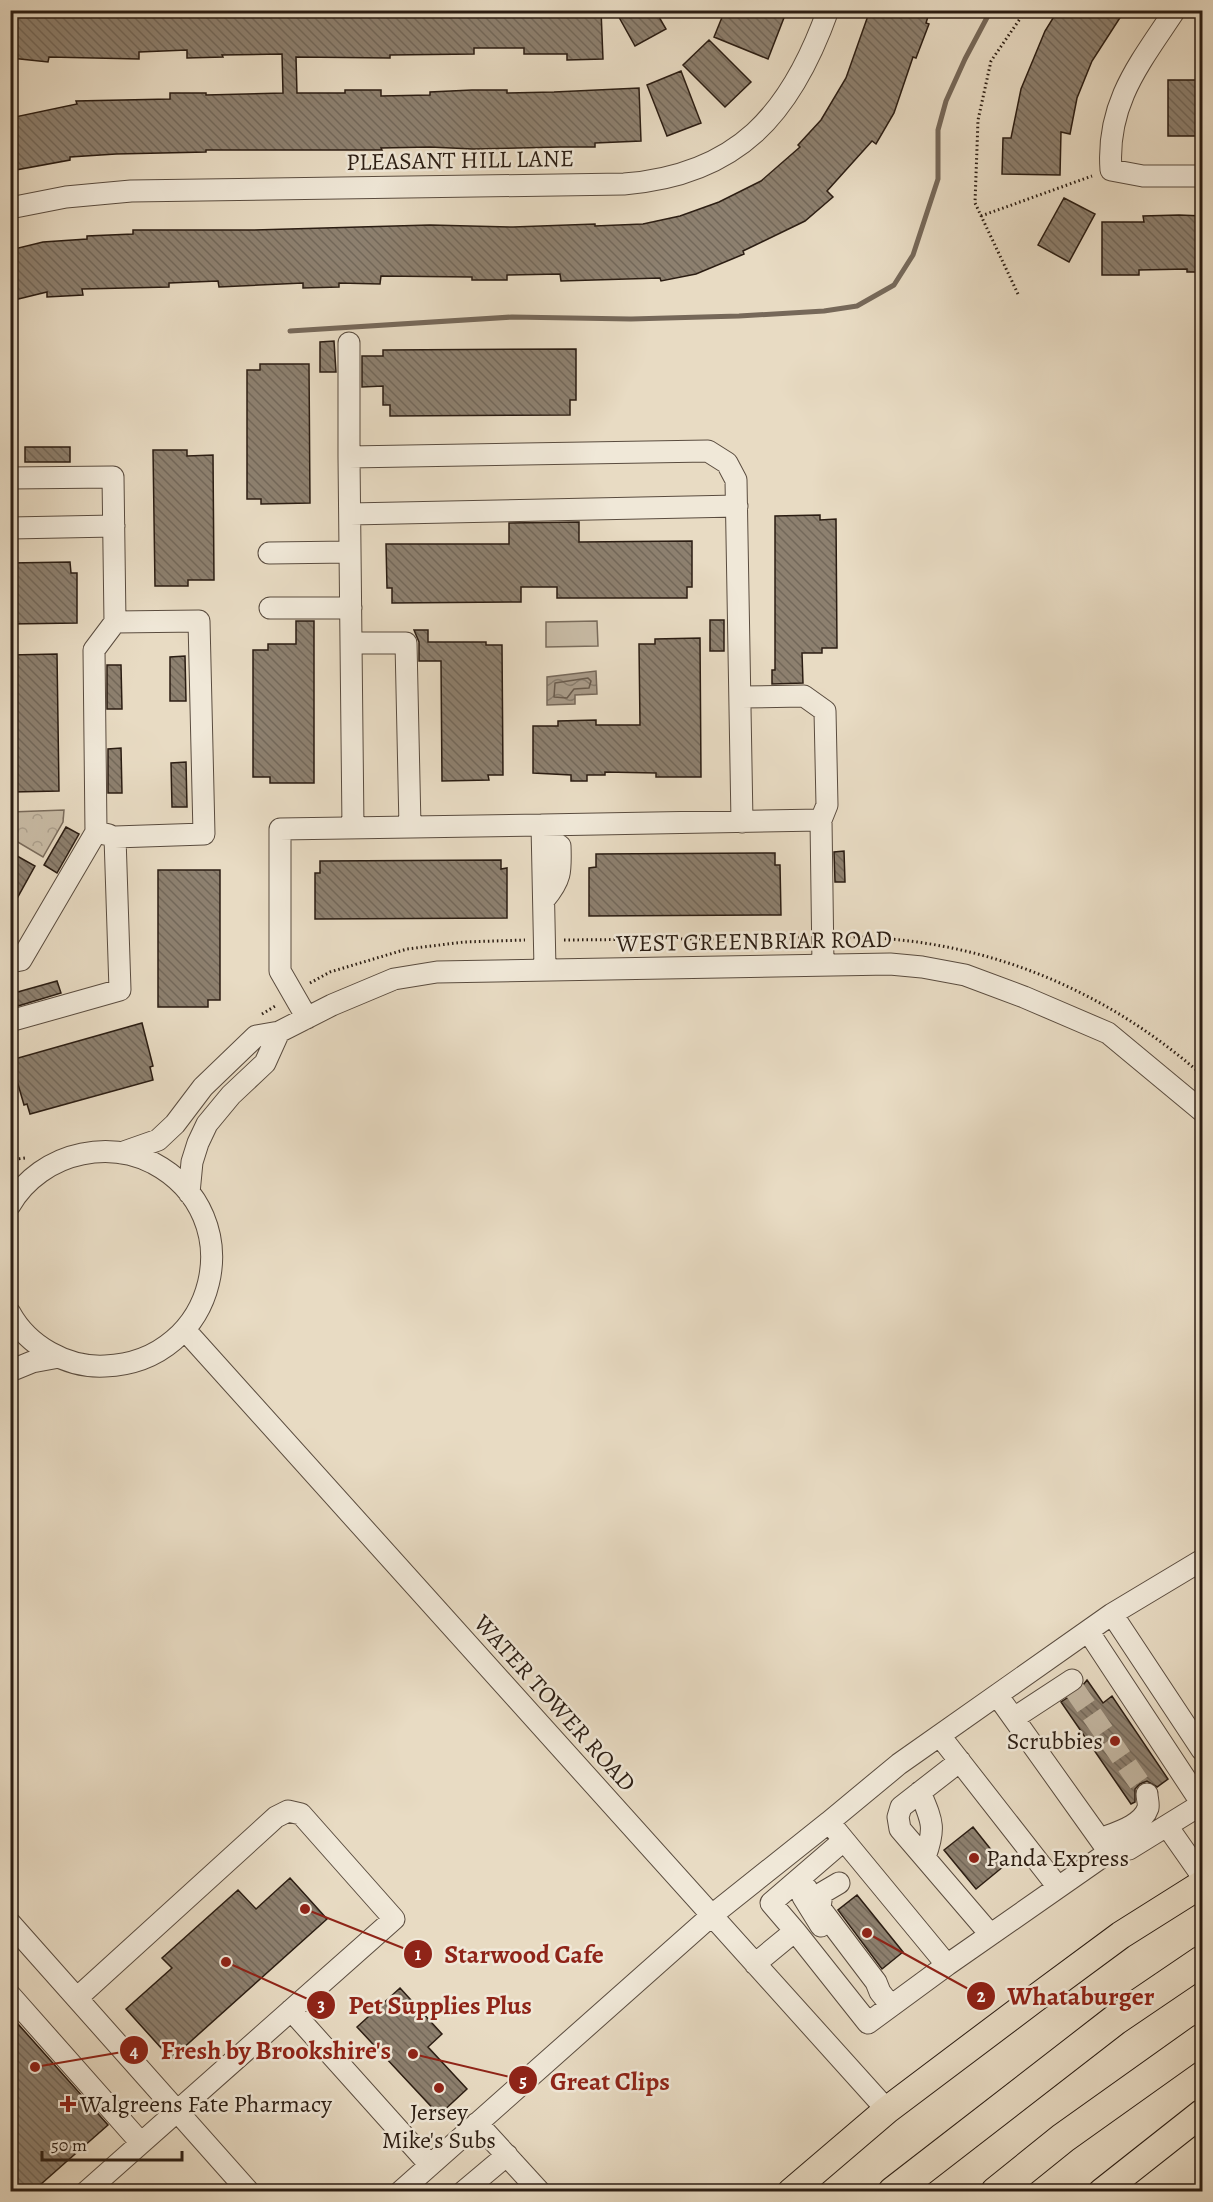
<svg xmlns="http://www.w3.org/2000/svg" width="1213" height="2202" font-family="Alegreya,serif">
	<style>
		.park { fill: url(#park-crowns); stroke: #7a6c5c; stroke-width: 1.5 }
		.pitch { fill: #c8bba5; stroke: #7a6c5c; stroke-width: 1.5 }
		.water { fill: url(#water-waves); stroke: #766859; stroke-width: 1.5 }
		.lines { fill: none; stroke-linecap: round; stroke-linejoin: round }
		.shore { stroke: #6a5c4d; stroke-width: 1.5 }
		.stream { stroke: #766859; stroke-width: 5 }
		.building { fill: url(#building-back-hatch); stroke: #2b1d13; stroke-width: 1.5 }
		.minor-tunnel { stroke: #c2b5a0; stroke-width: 21; stroke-dasharray: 21 10; stroke-linecap: butt }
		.minor-casing { stroke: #5a4c3f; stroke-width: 23 }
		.major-casing { stroke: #2b1d13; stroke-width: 29 }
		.highway-casing { stroke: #2b1d13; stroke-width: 32 }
		.path { stroke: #2b1d13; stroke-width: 3; stroke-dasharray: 1.5 3; stroke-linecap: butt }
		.minor { stroke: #f0e8d8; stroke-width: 21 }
		.major { stroke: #e8dbc3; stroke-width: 27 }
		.highway { stroke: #e8dbc3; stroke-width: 30 }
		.poi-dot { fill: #8f2418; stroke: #f0e8d8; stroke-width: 2 }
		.labels { text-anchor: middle; stroke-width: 5; stroke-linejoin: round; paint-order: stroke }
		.street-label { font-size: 24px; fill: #2b1d13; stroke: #f0e8d8 }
		.poi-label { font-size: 24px; fill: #2b1d13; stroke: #f0e8d8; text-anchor: start }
		.leader { fill: none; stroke: #8f2418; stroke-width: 2 }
		.callout-dot { fill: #8f2418; stroke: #f0e8d8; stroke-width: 2 }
		.mark-label { font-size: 18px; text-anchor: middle; font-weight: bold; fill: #fff }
		.callout-label { font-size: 26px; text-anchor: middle; font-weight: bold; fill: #8f2418; stroke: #f0e8d8; stroke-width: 5; stroke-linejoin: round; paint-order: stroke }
	</style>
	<defs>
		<pattern id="park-crowns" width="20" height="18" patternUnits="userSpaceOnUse" patternTransform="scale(1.5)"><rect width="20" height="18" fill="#c8bba5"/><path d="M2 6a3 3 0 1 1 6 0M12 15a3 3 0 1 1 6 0" fill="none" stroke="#aca08d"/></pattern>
		<pattern id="water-waves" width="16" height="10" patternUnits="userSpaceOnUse" patternTransform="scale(1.5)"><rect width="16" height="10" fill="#a89a87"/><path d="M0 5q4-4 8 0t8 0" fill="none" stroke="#897d6d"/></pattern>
		<pattern id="building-back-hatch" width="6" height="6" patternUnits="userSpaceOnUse" patternTransform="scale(1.5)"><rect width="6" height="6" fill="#8d806f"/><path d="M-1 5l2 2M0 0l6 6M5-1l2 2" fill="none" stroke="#73685a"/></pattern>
	</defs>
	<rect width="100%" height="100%" fill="#e8dbc3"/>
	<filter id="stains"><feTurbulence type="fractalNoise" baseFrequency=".00333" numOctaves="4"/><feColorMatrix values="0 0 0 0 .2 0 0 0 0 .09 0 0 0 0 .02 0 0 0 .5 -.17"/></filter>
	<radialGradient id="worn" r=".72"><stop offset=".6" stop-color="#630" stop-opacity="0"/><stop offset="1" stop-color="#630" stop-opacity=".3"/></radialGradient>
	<path class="park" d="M64 810 63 822 43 857 11 838V812Z"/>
	<path class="pitch" d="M597 621 598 646 546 647V622Z"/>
	<path class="water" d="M596 671 597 694 575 695V704L547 705V677Z"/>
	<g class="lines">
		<path class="shore" d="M588 678 591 681 589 688 574 689 567 698 554 697 555 683Z"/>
		<path class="stream" d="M290 331 512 317 631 319 739 316 824 311 857 306 894 285 913 255 938 179V130L946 101 965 59 991 10"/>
	</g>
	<path class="building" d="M15 10H601L603 59 567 60V54H524V48H474V54L390 55V58L296 57 297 93H345V90H381V96L430 95V92L472 90H507V93L554 92 639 88 641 141 595 143V147H560L473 149 430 147 381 148 382 150H206V152L116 154 70 157V160L10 171V118L77 104 76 101 170 99V93H206V95L283 93 282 54 222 55 223 57 187 58V50L139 52V59L49 57 48 62 11 58Z
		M615 10H655L666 29 635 46Z
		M725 10H787L768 59 714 37Z
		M870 10H930L926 23 929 24 916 58 913 57 894 113 876 144 872 141 827 191 833 197 805 221 743 251 744 254 696 274 661 281 660 278 561 281 560 274 507 275V280H472V277L381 276 380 284 339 283V287L303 288V283L219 287 218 281 169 283V287L82 289 83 295 47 297V292L10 301V250L43 242 87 239V236L133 234V230H253L430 225 513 227 595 224V226L643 224 680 216 719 202 761 181 800 147 798 145 821 120 846 78Z
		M1058 10H1125L1092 61 1077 98 1070 134 1061 132 1060 175 1002 174 1003 138H1011L1021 89 1045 31Z
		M709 40 751 82 725 107 683 65Z
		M681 71 701 123 667 136 647 85Z
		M1168 80H1203V136H1168Z
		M1064 198 1095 214 1069 262 1038 245Z
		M1179 215 1203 216V272H1187V269L1139 270V275H1102V222H1144L1143 216Z
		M334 341 336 372H320V342Z
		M576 349V400H570V415L390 416V405H383V386L362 387V356H383V350Z
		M260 364H309L310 503 261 504V499H247V370H260Z
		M25 447H70V462H25Z
		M153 450H187V456L213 455 214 580H188V586H155Z
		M820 515V520L836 519 837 648H822V653H802L803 683 772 684V670H775V516Z
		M579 522V542L692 541V587H687V598H557V587H521V602L392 603V588H387L386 544H509V523Z
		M70 562 71 573H77V623L10 624V563Z
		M710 620H724V651H710Z
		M296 621H314V783H270V777H253V650H268V644H296Z
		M414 630H428V642H486V645H502L503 775H488L489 780 442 781 441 661H419V642Z
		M700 638 701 777H656V773L605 772V775H587V781H571V775L533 773V726H558V721L596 720V725H640L639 644H655V639Z
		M57 654 59 791 12 792 10 655Z
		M185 656 186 701H170V657Z
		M107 665H121L122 709H107Z
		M121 748 122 793H108V749Z
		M186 762 187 807H172L171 763Z
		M66 827 79 834 57 873 44 865Z
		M844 851 845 882H835L834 852Z
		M10 852 35 866 10 911Z
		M775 853V865H780L781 915 589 916V868L596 867V854Z
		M501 860V869L507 868V918L315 919V873H320V861Z
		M158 870H220V1000H208V1007H158Z
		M57 981 61 993 18 1006 14 993Z
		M142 1023 153 1066 150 1067 153 1080 30 1114 27 1104 24 1105 11 1060Z
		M1087 1680 1103 1703 1112 1696 1168 1779 1157 1787 1147 1781 1140 1784 1135 1789V1802L1131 1804 1061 1702 1079 1690Z
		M973 1827 1004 1866 976 1889 944 1850Z
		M290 1878 327 1919 171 2059 126 2009 172 1968 162 1958 238 1890 256 1909Z
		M857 1895 903 1952 882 1969 838 1910Z
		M400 1988 442 2034 428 2047 467 2089 439 2115 357 2027Z
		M10 2015 108 2125 32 2192H10Z"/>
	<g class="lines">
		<path class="minor-tunnel" d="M1074 1689 1147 1794"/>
		<defs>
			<path id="minor" d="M1175 10C1140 63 1106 103 1111 170L1143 176H1202
				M10 208 66 197 131 191 624 184C738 175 791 114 828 10
				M349 343V457
				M10 478 113 477 115 622 199 621 204 834 115 837 120 990 10 1021
				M350 514 737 506
				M10 528 114 526
				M269 553 350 552
				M270 608H351
				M351 643H406L410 827
				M741 697 804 696 825 711 827 805 821 820
				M542 825 821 820 823 965
				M353 828 349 457 708 451 727 463 736 480 742 822
				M96 832 94 650 115 622
				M542 834 560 846C561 872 561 880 544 900
				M10 962 21 960 96 832 109 835
				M307 1018 280 971V829L542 825 545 969
				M121 1153 158 1140 175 1124 203 1087 256 1036 279 1032 332 1005 394 979 437 972 890 964 922 967 965 975 1024 997 1108 1033 1202 1111
				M189 1193 192 1162 198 1143 207 1124 231 1095 265 1063 279 1032
				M10 1205C25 1179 52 1160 82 1154 106 1149 131 1152 153 1163 253 1216 217 1362 105 1366 67 1368 28 1346 10 1313
				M185 1330 887 2110
				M10 1371 32 1362 59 1357
				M1112 1614 1202 1750
				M1088 1631 1202 1804
				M997 1695 1109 1852
				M1014 1718 1072 1680
				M940 1736 1058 1887
				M960 1761 901 1807 898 1817 900 1829 990 1934
				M920 1792C932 1821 936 1827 925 1857
				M829 1822 899 1764 1112 1614 1202 1560
				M1167 1826 1202 1876
				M1100 1839C1115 1833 1142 1826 1148 1808 1149 1804 1147 1798 1147 1794
				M839 1883 822 1893 820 1908 876 1982 880 1992 891 2006
				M807 1889 803 1897 821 1926
				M10 1923 249 2192
				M795 1931 771 1903 843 1841
				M947 1965 1109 1852 1129 1849 1202 1804
				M10 1995 141 2143
				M77 1998 276 1817 288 1811 301 1814 394 1919 86 2192
				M291 2010 430 2165
				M477 2123 540 2192
				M400 2192 711 1916 829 1822 947 1965 868 2023 795 1931 755 1964
				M463 2192 507 2155"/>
			<path id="major" d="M791 2192 887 2110 1033 2000 1121 1935 1202 1884
				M1102 2192 1202 2113"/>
			<path id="highway" d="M893 2192 1115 2020 1202 1961
				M996 2192 1063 2138 1202 2039"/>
		</defs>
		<use href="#minor" class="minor-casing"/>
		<use href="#major" class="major-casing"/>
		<use href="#highway" class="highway-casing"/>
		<path class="path" d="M981 216 1092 176
			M1018 294 975 203 978 120 991 61 1026 10
			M840 937C976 936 1101 986 1202 1075
			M564 940 804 938
			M310 983 330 972 407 949 464 942 525 940
			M262 1014 277 1005
			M10 1160 25 1158"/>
		<use href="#minor" class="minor"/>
		<use href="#major" class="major"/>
		<use href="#highway" class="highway"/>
	</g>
	<g class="poi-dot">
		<circle cx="1115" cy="1741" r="6"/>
		<circle cx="974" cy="1858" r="6"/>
		<circle cx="439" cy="2088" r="6"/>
		<path d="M65 2095h6v6h6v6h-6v6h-6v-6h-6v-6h6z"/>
	</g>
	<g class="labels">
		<g class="street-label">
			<text transform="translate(460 160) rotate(-1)" y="8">PLEASANT HILL LANE</text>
			<text transform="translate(754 941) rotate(-1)" y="8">WEST GREENBRIAR ROAD</text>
			<text transform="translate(555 1703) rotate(48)" y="8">WATER TOWER ROAD</text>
		</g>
		<g class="poi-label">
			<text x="1103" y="1749" text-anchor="end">Scrubbies</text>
			<text x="986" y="1866">Panda Express</text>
			<text x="80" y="2112">Walgreens Fate Pharmacy</text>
			<text x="439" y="2120" text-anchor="middle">Jersey<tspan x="439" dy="28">Mike's Subs</tspan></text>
		</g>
	</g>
	<path class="leader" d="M305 1909L418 1954M867 1933L981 1996M226 1962L321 2005M35 2067L134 2050M413 2054L523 2080"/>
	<g class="callout-dot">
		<circle cx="305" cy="1909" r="6"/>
		<circle cx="867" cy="1933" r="6"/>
		<circle cx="226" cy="1962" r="6"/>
		<circle cx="35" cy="2067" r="6"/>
		<circle cx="413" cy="2054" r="6"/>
		<circle cx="418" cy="1954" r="15"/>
		<circle cx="981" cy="1996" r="15"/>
		<circle cx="321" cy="2005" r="15"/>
		<circle cx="134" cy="2050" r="15"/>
		<circle cx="523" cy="2080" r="15"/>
	</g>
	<g class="mark-label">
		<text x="418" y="1960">1</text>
		<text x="981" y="2002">2</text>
		<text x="321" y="2011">3</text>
		<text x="134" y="2057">4</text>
		<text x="523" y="2087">5</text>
	</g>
	<g class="callout-label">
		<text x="524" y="1963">Starwood Cafe</text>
		<text x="1081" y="2005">Whataburger</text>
		<text x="440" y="2014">Pet Supplies Plus</text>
		<text x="276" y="2059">Fresh by Brookshire's</text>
		<text x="610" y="2090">Great Clips</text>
	</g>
	<rect width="1213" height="2202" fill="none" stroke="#e8dbc3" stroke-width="36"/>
	<rect x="12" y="12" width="1189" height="2178" fill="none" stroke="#2b1d13" stroke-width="3"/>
	<rect x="18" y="18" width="1177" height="2166" fill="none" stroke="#2b1d13" stroke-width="1.5"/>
	<path d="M42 2151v9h140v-9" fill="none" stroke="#2b1d13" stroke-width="3"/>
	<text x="51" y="2151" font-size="18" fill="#2b1d13" stroke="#f0e8d8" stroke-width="4.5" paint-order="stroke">50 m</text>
	<rect width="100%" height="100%" filter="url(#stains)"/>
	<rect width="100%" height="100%" fill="url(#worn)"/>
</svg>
